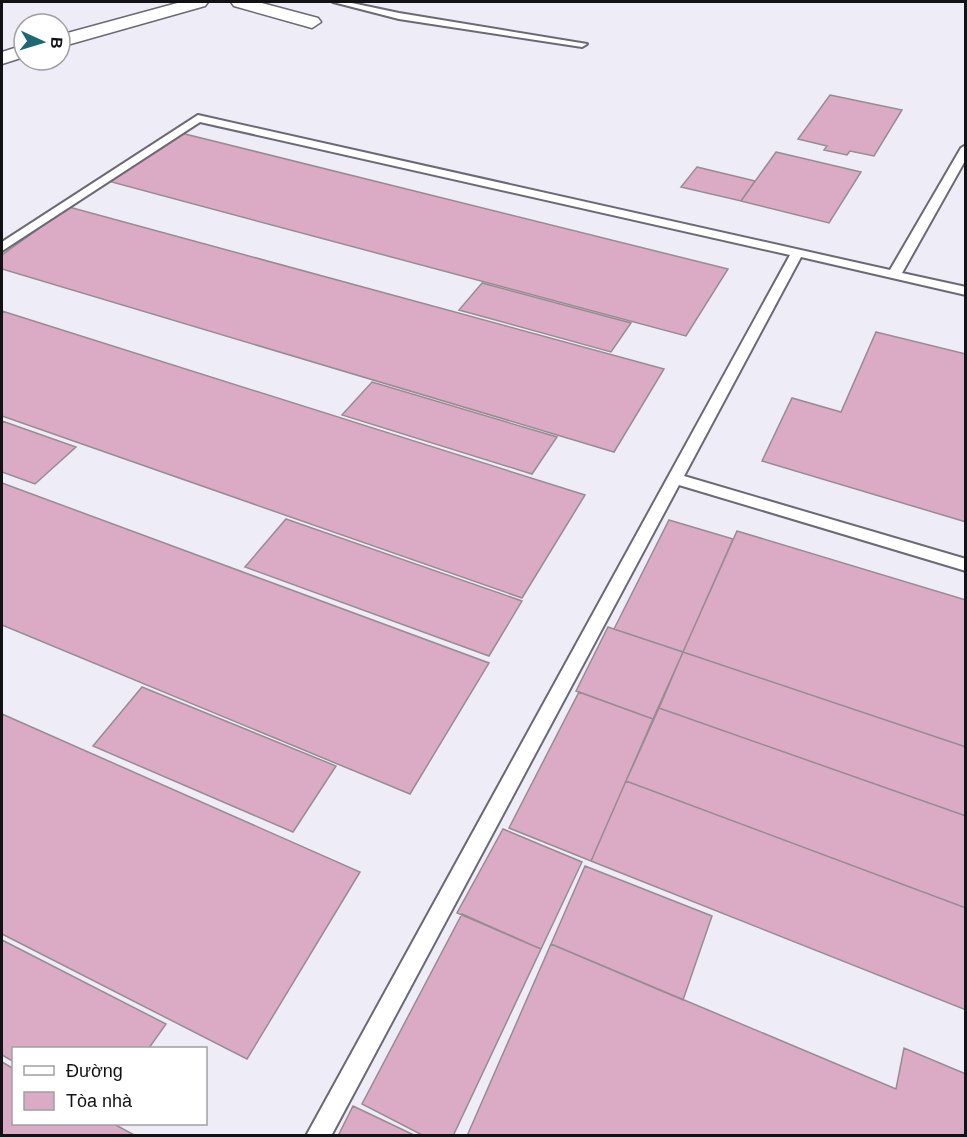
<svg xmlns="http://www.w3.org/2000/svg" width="967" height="1137" font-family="Helvetica,sans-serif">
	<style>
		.building { fill: #dbaac4; stroke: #978c92; stroke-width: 1.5 }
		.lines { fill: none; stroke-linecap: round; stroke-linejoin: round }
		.lane-casing { stroke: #6b6973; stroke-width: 4 }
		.street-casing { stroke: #6b6973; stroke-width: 3 }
		.lane { fill: #fff; fill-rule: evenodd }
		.street { fill: #fff; fill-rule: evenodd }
	</style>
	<rect width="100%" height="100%" fill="#edecf7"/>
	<path class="building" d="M830 95 902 110 874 156 850 151 847 155 824 150 827 146 798 139Z
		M177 132 728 269 686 336 108 181Z
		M776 152 861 172 829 223 741 201Z
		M697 167 755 181 741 201 681 187Z
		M69 207 664 369 614 452 2 269V255Z
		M482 283 631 323 611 352 459 310Z
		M2 311 585 495 522 598 2 416Z
		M876 332 966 354V522L762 461 792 398 841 412Z
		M372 382 557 437 532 474 342 415Z
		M2 421 76 447 35 484 2 472Z
		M2 483 489 663 410 794 2 625Z
		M286 519 522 601 489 656 245 567Z
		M669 520 733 539 683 652 614 629Z
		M737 531 966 600V747L683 652Z
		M608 627 683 652 653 719 576 691Z
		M683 652 966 747V816L659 708Z
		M142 687 336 766 293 832 93 746Z
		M579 692 653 719 591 861 509 828Z
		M659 708 966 816V908L626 781Z
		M2 714 360 872 247 1059 2 934Z
		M626 781 966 908V1010L591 861Z
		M503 829 582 862 541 949 457 913Z
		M585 866 712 916 683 1000 551 944Z
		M462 914 541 949 453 1136H424L362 1104Z
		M2 940 166 1024 149 1048H14V1062L2 1055Z
		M551 944 896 1089 904 1048 966 1074V1136H467Z
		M2 1062 14 1069V1124H114L136 1136H2Z
		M353 1106 416 1136H338Z"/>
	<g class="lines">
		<defs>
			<path id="lane" d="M333 2H347L399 13 587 44 582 47 399 19Z
				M198 115 890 270 961 148 966 145V159L902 273 966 287V295L801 257 684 476 966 559V571L679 485 331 1136H306L790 255 200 122 2 251V242Z"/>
			<path id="street" d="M181 2H208L205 6 60 47V35Z
				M231 2H258L318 18 321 22 312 28 234 6Z
				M24 45V57L2 64V52Z"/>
		</defs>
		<use href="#lane" class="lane-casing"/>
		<use href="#street" class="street-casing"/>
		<use href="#lane" class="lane"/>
		<use href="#street" class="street"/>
	</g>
	<rect width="967" height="1137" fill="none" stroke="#121115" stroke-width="6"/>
	<rect x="12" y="1047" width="195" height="78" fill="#ffffff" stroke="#a0a0a1" stroke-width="1.5"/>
	<rect x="24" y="1066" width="30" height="9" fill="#ffffff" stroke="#a0a0a1" stroke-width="1.5"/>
	<text x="66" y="1077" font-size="18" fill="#121115">Đường</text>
	<rect x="24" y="1092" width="30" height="18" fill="#dbaac4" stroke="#a0a0a1" stroke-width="1.5"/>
	<text x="66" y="1107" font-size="18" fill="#121115">Tòa nhà</text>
	<g transform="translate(42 42) rotate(94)"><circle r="28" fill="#ffffff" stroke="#a0a0a1" stroke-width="1.5"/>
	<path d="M0-4.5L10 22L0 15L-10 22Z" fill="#1f6974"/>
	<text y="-9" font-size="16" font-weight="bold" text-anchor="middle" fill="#121115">B</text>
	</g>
</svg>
